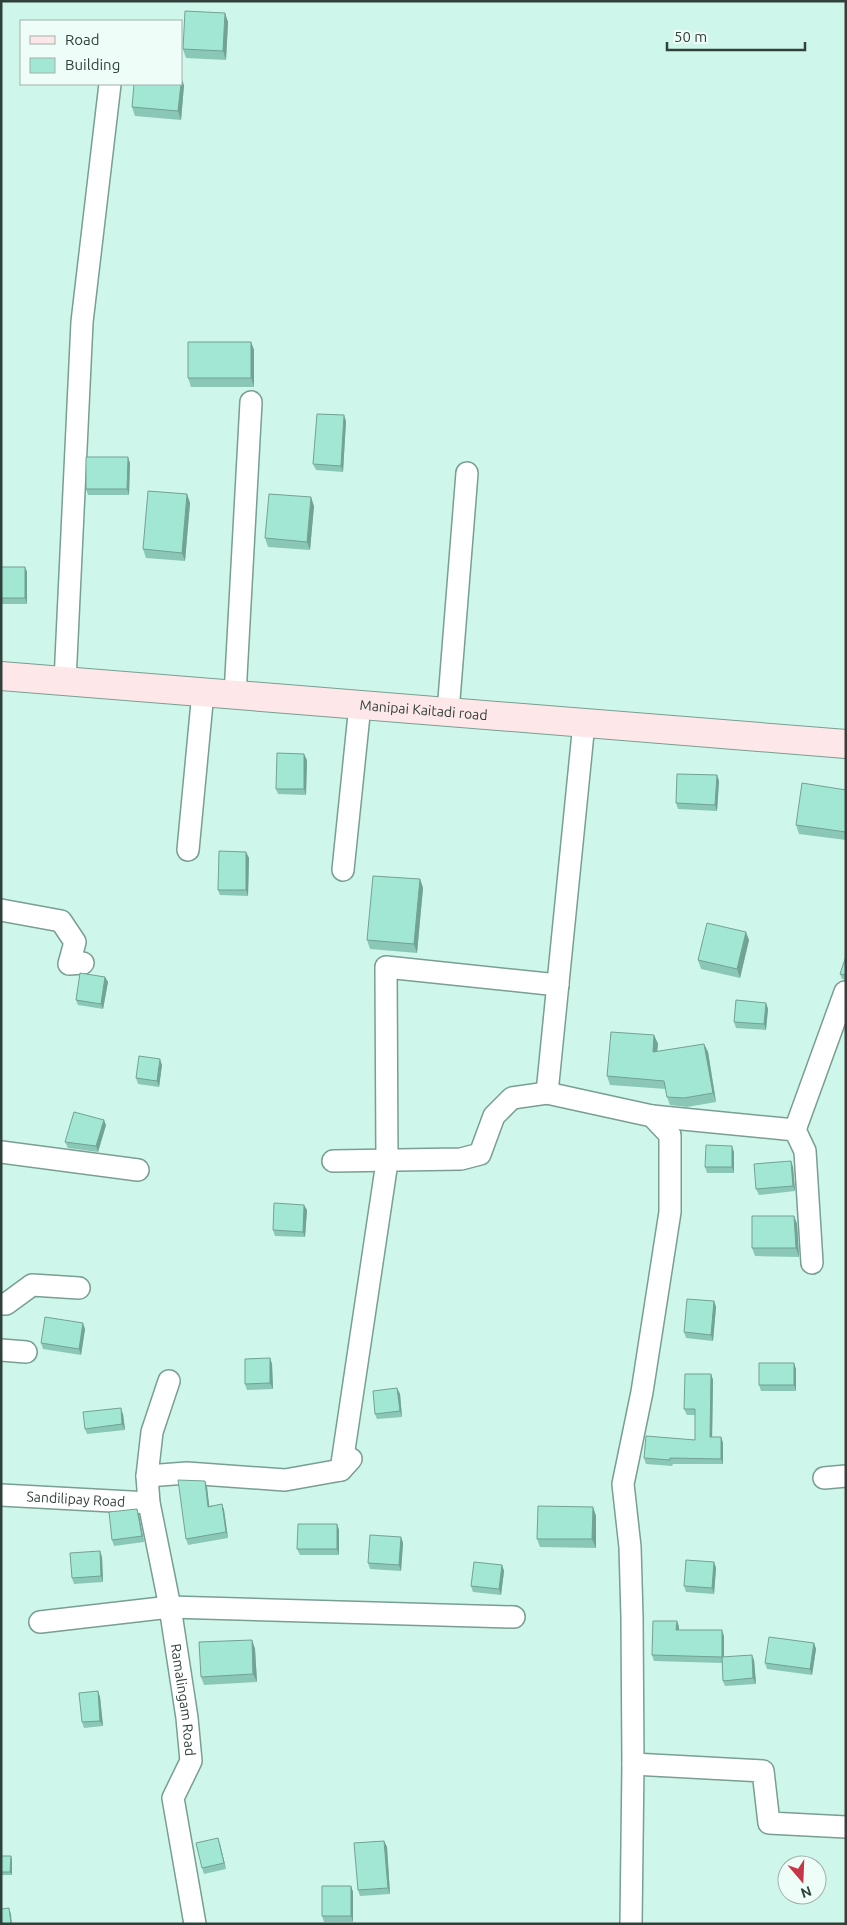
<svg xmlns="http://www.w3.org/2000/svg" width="847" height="1925" font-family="Ubuntu,sans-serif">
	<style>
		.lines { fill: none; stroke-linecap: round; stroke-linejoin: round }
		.street-casing { stroke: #799e93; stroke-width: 24 }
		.secondary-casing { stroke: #799e93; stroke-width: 30 }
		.street { stroke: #fff; stroke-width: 21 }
		.secondary { stroke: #fde7e8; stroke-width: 28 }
		.wall { fill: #8bc7b6 }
		.shaded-wall { fill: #71a294 }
		.building { fill: #a2e7d4; stroke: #71a294 }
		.labels { text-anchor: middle; stroke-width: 4; stroke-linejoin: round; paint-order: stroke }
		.street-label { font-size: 14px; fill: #30403b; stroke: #eefdf8 }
	</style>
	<rect width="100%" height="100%" fill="#cff6ea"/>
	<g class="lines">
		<defs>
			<g id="street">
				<path d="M65 681 82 322 110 84"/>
				<path d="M235 695 251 402"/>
				<path d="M448 712 467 473"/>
				<path d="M188 850 203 692"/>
				<path d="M343 870 360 705"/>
				<path d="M1 910 61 921 75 942 69 964 83 963"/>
				<path d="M547 1093 584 723"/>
				<path d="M652 1116 795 1130 805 1151 812 1263"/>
				<path d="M795 1130 845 992"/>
				<path d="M1 1152 138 1170"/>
				<path d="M333 1161 461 1159 480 1154 494 1116 512 1098 547 1093 652 1116 670 1135V1212L642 1392 623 1484 630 1547 632 1617 633 1764 631 1924"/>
				<path d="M1 1304H6L32 1285 79 1288"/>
				<path d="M1 1350 26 1352"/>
				<path id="s1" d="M169 1381 152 1432 147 1476 149 1503 170 1607 187 1718 191 1761 173 1798 195 1924"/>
				<path d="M341 1470 387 1162 386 967 558 985"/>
				<path d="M147 1476 187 1473 285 1480 341 1470 351 1459"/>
				<path d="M824 1478 846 1476"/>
				<path id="s2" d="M1 1495 149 1503"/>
				<path d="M40 1622 170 1607 514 1617"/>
				<path d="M633 1764 763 1771 769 1823 846 1827"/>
			</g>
			<g id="secondary">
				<path id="s3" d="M1 676 846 744"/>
			</g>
		</defs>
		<use href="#street" class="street-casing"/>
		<use href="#secondary" class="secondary-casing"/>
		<use href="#street" class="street"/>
		<use href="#secondary" class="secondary"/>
	</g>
	<path class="wall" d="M225 13 228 22 226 60 186 58 183 49Z
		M184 85 181 120 135 116 132 107Z
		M251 342 254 350V387H191L188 378Z
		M346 421 343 472 316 470 313 464Z
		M130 463 129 495H88L86 489Z
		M187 494 190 503 185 561 146 558 143 549Z
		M314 506 310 550 268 547 265 538Z
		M1 567H25L27 572V604H1Z
		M307 760 306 795 278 794 276 789Z
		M717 775 719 781 717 811 678 809 676 803Z
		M846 790V840L799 834 796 825Z
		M246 852 249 858 248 896 220 895 218 890Z
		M420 879 423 888 417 953 370 949 367 940Z
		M749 940 740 978 701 969 698 960Z
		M846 956V980L842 979 840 974Z
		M105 977 108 982 103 1009 78 1005 76 1000Z
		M766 1003 768 1009 766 1030 736 1028 734 1022Z
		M654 1035 658 1044 657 1052 704 1044 708 1052 716 1102 687 1107 670 1105 667 1097 666 1089 610 1085 607 1076Z
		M162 1065 159 1087 138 1084 136 1078Z
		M106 1125 98 1152 68 1148 65 1142Z
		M734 1152V1173H707L705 1167Z
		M791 1161 793 1167 795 1191 759 1195 756 1189Z
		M307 1210 305 1237 275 1236 273 1230Z
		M794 1216 797 1224 799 1257 755 1256 752 1248Z
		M714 1301 716 1307 713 1341 686 1338 684 1332Z
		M85 1329 81 1355 43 1349 41 1343Z
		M270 1358 272 1364 273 1389 247 1390 245 1384Z
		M796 1369V1391H761L759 1385Z
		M711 1374 713 1380 712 1437H721L723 1443V1464H673L672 1466 646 1464 644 1458 695 1440V1415H687L684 1409Z
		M397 1388 400 1394 402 1417 377 1419 375 1414Z
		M123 1414 125 1430 87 1434 85 1429Z
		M205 1481 207 1487 209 1506 222 1504 224 1510 228 1538 188 1545 186 1539Z
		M593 1507 596 1516V1548L540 1547 537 1539Z
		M137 1509 139 1515 144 1542 114 1546 112 1540Z
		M337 1524 339 1530V1555H300L297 1549Z
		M401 1537 403 1543 401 1571 370 1569 368 1563Z
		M100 1551 102 1557 103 1582 74 1584 72 1578Z
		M714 1562 716 1568 714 1594 686 1592 684 1586Z
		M502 1565 504 1571 501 1595 473 1592 471 1586Z
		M677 1621 679 1627V1630L724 1636V1657L754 1660 756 1684 725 1686 723 1681 722 1663 654 1661 652 1655Z
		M252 1640 255 1649 257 1682 204 1685 201 1677Z
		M814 1643 816 1649 812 1675 767 1669 765 1663Z
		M98 1691 100 1697 103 1726 84 1728 82 1722Z
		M384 1841 387 1847 390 1894 360 1896 358 1890Z
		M220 1844 226 1869 204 1874 202 1868Z
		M1 1856 12 1859V1875H1Z
		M351 1886 353 1892V1922H324L322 1916Z"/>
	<path class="shaded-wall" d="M225 13 228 22 226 60 223 51Z
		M181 77 184 85 181 120 178 111 181 84Z
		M251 342 254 350V387L251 378Z
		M344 415 346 421 343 472 341 466Z
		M128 457 130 463 129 495 127 489Z
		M187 494 190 503 185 561 182 553Z
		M311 497 314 506 310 550 307 542Z
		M25 567 27 572V604L25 598Z
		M304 754 307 760 306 795 304 789Z
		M717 775 719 781 717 811 715 805Z
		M246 852 249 858 248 896 246 890Z
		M420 879 423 888 417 953 414 944Z
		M746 932 749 940 740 978 737 969Z
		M105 977 108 982 103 1009 101 1004Z
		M766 1003 768 1009 766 1030 764 1024Z
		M654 1035 658 1044 656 1061 653 1052Z
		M704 1044 708 1052 716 1102 713 1093Z
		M160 1059 162 1065 159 1087 157 1081Z
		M104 1120 106 1125 98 1152 96 1146Z
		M732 1146 734 1152V1173L732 1167Z
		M791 1161 793 1167 795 1191 793 1186Z
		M304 1205 307 1210 305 1237 303 1232Z
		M794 1216 797 1224 799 1257 796 1248Z
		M714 1301 716 1307 713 1341 711 1335Z
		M83 1323 85 1329 81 1355 79 1349Z
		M270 1358 272 1364 273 1389 270 1383Z
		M794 1363 796 1369V1391L794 1385Z
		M711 1374 713 1380 712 1443 710 1437Z
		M397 1388 400 1394 402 1417 400 1411Z
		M121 1408 123 1414 125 1430 122 1424Z
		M721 1437 723 1443V1464L721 1459Z
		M205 1481 207 1487 210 1512 208 1507Z
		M222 1504 224 1510 228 1538 226 1532Z
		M593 1507 596 1516V1548L592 1539Z
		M137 1509 139 1515 144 1542 142 1536Z
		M337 1524 339 1530V1555L337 1549Z
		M401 1537 403 1543 401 1571 399 1565Z
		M100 1551 102 1557 103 1582 101 1576Z
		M714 1562 716 1568 714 1594 712 1588Z
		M502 1565 504 1571 501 1595 499 1589Z
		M677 1621 679 1627 678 1636 676 1630Z
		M722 1630 724 1636V1663L722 1657Z
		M252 1640 255 1649 257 1682 253 1674Z
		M814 1643 816 1649 812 1675 810 1669Z
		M752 1655 754 1660 756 1684 753 1678Z
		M98 1691 100 1697 103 1726 100 1721Z
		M218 1838 220 1844 226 1869 224 1863Z
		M384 1841 387 1847 390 1894 388 1888Z
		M11 1856 12 1859V1875L10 1872Z
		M351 1886 353 1892V1922L351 1916Z
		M9 1908 11 1914 12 1924H11Z"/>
	<path class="building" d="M185 11 225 13 223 51 183 49Z
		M134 84H181L178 111 132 107Z
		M188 342H251V378H188Z
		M317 414 344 415 341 466 313 464Z
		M86 457H128L127 489H86Z
		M148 491 187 494 182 553 143 549Z
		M269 494 311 497 307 542 265 538Z
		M1 567H25V598H1Z
		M277 753 304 754V789H276Z
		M677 774 717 775 715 805 676 803Z
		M802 783 846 790V832L796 825Z
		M219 851 246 852V890H218Z
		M373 876 420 879 414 944 367 940Z
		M707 923 746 932 737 969 698 960Z
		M846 956V975L840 974Z
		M80 973 105 977 101 1004 76 1000Z
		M736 1000 766 1003 764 1024 734 1022Z
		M611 1032 654 1035 653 1052 704 1044 713 1093 684 1098 667 1097 664 1081 607 1076Z
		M139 1056 160 1059 157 1081 136 1078Z
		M74 1112 104 1120 96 1146 65 1142Z
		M706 1145 732 1146V1167H705Z
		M791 1161 793 1186 756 1189 754 1164Z
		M274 1203 304 1205 303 1232 273 1230Z
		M752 1216H794L796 1248H752Z
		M687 1299 714 1301 711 1335 684 1332Z
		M45 1317 83 1323 79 1349 41 1343Z
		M270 1358V1383L245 1384V1359Z
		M759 1363H794V1385H759Z
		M685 1374H711L710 1437H721V1459L670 1458V1460L644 1458 646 1436 695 1440V1409H684Z
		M397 1388 400 1411 375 1414 373 1391Z
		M121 1408 122 1424 85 1429 83 1412Z
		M178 1480 205 1481 208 1507 222 1504 226 1532 186 1539Z
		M538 1506 593 1507 592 1539H537Z
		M137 1509 142 1536 112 1540 109 1512Z
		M298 1524H337V1549H297Z
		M370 1535 401 1537 399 1565 368 1563Z
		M100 1551 101 1576 72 1578 70 1553Z
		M686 1560 714 1562 712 1588 684 1586Z
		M474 1562 502 1565 499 1589 471 1586Z
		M653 1621H677L676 1630H722V1657L652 1655Z
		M769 1637 814 1643 810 1669 765 1663Z
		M252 1640 253 1674 201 1677 199 1642Z
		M752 1655 753 1678 723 1681 722 1657Z
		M98 1691 100 1721 82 1722 79 1693Z
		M218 1838 224 1863 202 1868 196 1843Z
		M384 1841 388 1888 358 1890 354 1843Z
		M1 1856H11L10 1872H1Z
		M322 1886H351V1916H322Z
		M9 1908 11 1924H1V1909Z"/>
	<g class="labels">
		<g class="street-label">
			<text dy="5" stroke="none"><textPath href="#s3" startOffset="424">Manipai Kaitadi road</textPath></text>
			<text dy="5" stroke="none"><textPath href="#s2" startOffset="75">Sandilipay Road</textPath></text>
			<text dy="5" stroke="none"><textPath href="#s1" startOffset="325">Ramalingam Road</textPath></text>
		</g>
	</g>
	<rect width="847" height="1925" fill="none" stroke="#30403b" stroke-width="5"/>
	<rect x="20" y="20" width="162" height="65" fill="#eefdf8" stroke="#a2b1ac"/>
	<rect x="30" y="36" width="25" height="8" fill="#fde7e8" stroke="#a2b1ac"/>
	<text x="65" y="45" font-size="15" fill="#30403b">Road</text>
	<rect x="30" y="58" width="25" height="15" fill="#a2e7d4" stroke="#a2b1ac"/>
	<text x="65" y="70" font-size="15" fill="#30403b">Building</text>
	<g transform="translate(802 1880) rotate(161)"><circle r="24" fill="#eefdf8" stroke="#a2b1ac"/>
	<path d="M0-4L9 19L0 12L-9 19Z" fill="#c63648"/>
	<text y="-8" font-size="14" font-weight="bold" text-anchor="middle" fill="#30403b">N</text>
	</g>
	<path d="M667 42v8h138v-8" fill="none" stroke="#30403b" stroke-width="2.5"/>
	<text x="674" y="42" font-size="15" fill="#30403b" stroke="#eefdf8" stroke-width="4" paint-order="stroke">50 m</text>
</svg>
